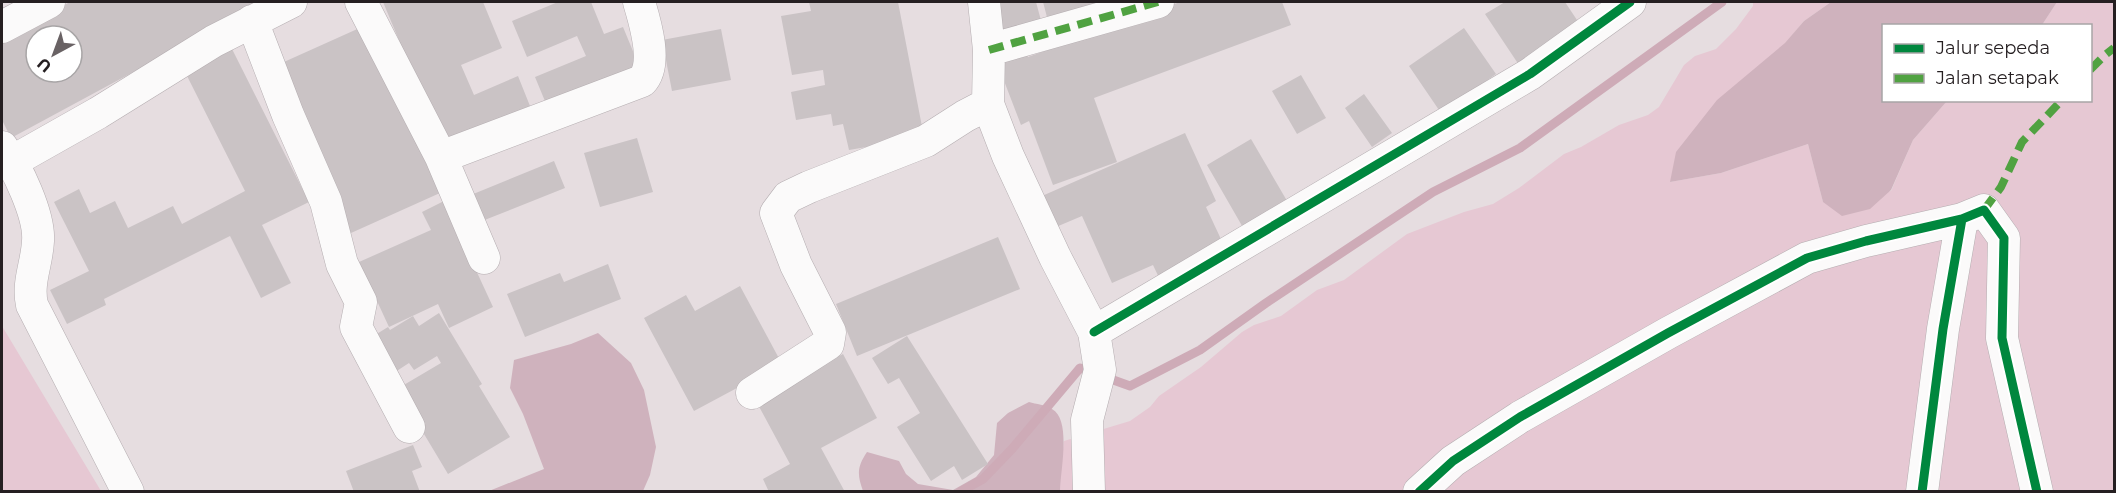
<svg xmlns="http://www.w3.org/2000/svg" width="2116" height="493" font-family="Montserrat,sans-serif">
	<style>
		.green { fill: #e6c8d3 }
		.forest { fill: #cfb2bd }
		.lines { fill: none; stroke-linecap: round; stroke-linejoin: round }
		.stream { stroke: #ceabb7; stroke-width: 9 }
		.building { fill: #cac3c5; fill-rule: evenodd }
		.minor-casing { stroke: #b4adb0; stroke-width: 33 }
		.minor { stroke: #fbfafa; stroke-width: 32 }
		.quiet { stroke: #50a241; stroke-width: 8; stroke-dasharray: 15 8; stroke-linecap: butt }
		.cycleway-casing { stroke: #fff; stroke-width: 13 }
		.cycleway { stroke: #00873e; stroke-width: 9 }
	</style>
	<rect width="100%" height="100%" fill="#e6dde0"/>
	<path class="green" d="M1753 2H1831L1804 21 1670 182 1721 173 1808 144 1823 202 1891 191 1913 140 1947 101 2090 100V26L2042 25 2057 2H2114V491L1060 492V475L1064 441 1130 421 1150 407 1159 396 1201 367 1242 332 1254 325 1281 316 1317 290 1344 280 1407 234 1464 212 1493 204 1519 188 1564 154 1581 147 1619 125 1648 115 1659 107 1684 65 1695 56 1716 49 1736 29 1753 6Z
		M2 326 101 491H2Z"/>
	<path class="forest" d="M1831 2H2057L2042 25 1884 26V100L1947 101 1913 140 1891 190 1870 209 1842 216 1823 202 1808 144 1721 173 1670 182 1676 152 1717 100 1785 43 1804 21Z
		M598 333 631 363 644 390 656 447 650 475 643 491H489L544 469 523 414 510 388 514 360 571 344Z
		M1029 402C1036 404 1046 405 1052 409 1072 420 1060 472 1060 491H863C857 474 857 467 867 452L899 461 906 474 918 484 953 490 976 477 994 455 997 423 1008 413Z"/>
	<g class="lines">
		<path class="stream" d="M960 492 983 479 1012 449 1080 368 1130 386 1200 350 1266 303 1433 192 1520 148 1722 2"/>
	</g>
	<path class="building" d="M70 2H263L11 138 2 120V38ZM36 36H72V72H36Z
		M383 2H483L502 48 461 65 474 95 518 76 530 106 442 143Z
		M558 2H591L604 34 623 27 642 73 547 106 535 77 586 56 577 36 527 57 512 21Z
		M809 2H898L924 137 849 150 843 124 833 126 831 114 796 120 791 92 825 85 823 70 792 75 781 16 811 11Z
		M995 2H1036L1043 28 997 39Z
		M1043 2H1111L1048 21Z
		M1180 2H1282L1291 25 1094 98 1117 162 1053 185 1029 121 1021 125 996 60 1025 49 1028 57Z
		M1505 2H1565L1581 26 1519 65 1485 14Z
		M364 26 440 193 351 233 275 66Z
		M1464 28 1496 74 1441 113 1409 66Z
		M721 29 731 80 672 91 662 40Z
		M229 43 309 202 262 225 291 283 261 298 230 236 104 299 106 305 67 324 50 290 89 271 54 202 79 189 90 213 115 201 128 228 173 206 182 224 245 191 182 66Z
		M1301 75 1326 118 1297 134 1272 91Z
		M1364 94 1392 133 1372 147 1345 108Z
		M1185 133 1216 201 1206 207 1226 250 1163 286 1153 265 1112 283 1082 216 1056 227 1042 196Z
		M637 138 653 192 600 207 584 153Z
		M1251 139 1290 206 1245 231 1207 165Z
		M554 161 565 188 477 223 466 197Z
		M444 201 493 307 449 328 438 304 389 327 359 262 431 230 422 212Z
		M998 237 1020 289 857 356 836 304Z
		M608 264 621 299 525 337 507 294 560 273 564 282Z
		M740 286 782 364 694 411 644 318 686 295 695 311Z
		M439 313 482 384 479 386 510 437 448 474 397 389 441 363 437 356 414 370 409 363 389 376 367 340 388 327 390 330 413 316 419 326Z
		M907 336 988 464 962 480 954 466 931 481 897 427 920 413 899 378 888 384 872 358Z
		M843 354 877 418 821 448 845 492H769L763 479 790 464 756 401Z
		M413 445 422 467 412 471 420 492H354L346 471Z"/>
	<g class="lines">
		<defs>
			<path id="minor" d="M361 2 441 157 484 258
				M984 2 989 50 988 104 1008 156 1055 257 1094 332 1100 370 1087 420 1089 492
				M252 21 288 115 326 202 342 264 361 302 356 327 409 427
				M2 27 49 2
				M989 50 1158 2
				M2 147C17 167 40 216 38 241 37 264 27 282 32 305L128 492
				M441 157 642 81C658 64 645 22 639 2
				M13 161 98 113 214 41 291 2
				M1094 332 1530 74 1630 2
				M752 393 828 344 830 332 796 265 776 213 788 197 809 187 926 141 965 116 988 104
				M1419 492 1453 461 1520 417 1668 333 1807 258 1866 241 1962 219
				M1922 492 1943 329 1962 219 1984 210 2004 238 2002 338 2037 492"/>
		</defs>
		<use href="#minor" class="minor-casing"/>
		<use href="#minor" class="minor"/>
		<path class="quiet" d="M989 50 1158 2
			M2090 70 2105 55 2114 48
			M1984 210 2001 187 2022 142 2062 100"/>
		<defs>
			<path id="cycleway" d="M1094 332 1530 74 1630 2
				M1419 492 1453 461 1520 417 1668 333 1807 258 1866 241 1962 219
				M1922 492 1943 329 1962 219 1984 210 2004 238 2002 338 2037 492"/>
		</defs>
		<use href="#cycleway" class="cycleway-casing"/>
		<use href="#cycleway" class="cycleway"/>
	</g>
	<rect width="2116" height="493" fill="none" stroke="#251f21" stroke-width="6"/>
	<rect x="1882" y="24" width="210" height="78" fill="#ffffff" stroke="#a8a5a6" stroke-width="1.5"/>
	<rect x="1894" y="44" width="30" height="9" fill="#00873e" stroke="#a8a5a6" stroke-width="1.5"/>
	<text x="1936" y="54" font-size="18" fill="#251f21">Jalur sepeda</text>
	<rect x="1894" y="74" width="30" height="9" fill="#50a241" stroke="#a8a5a6" stroke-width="1.5"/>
	<text x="1936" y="84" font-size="18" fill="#251f21">Jalan setapak</text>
	<g transform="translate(54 54) rotate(221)"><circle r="28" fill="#ffffff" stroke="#a8a5a6" stroke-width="1.5"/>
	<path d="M0-4.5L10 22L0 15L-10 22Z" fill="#696264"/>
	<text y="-9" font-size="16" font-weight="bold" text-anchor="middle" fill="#251f21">U</text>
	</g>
</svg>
